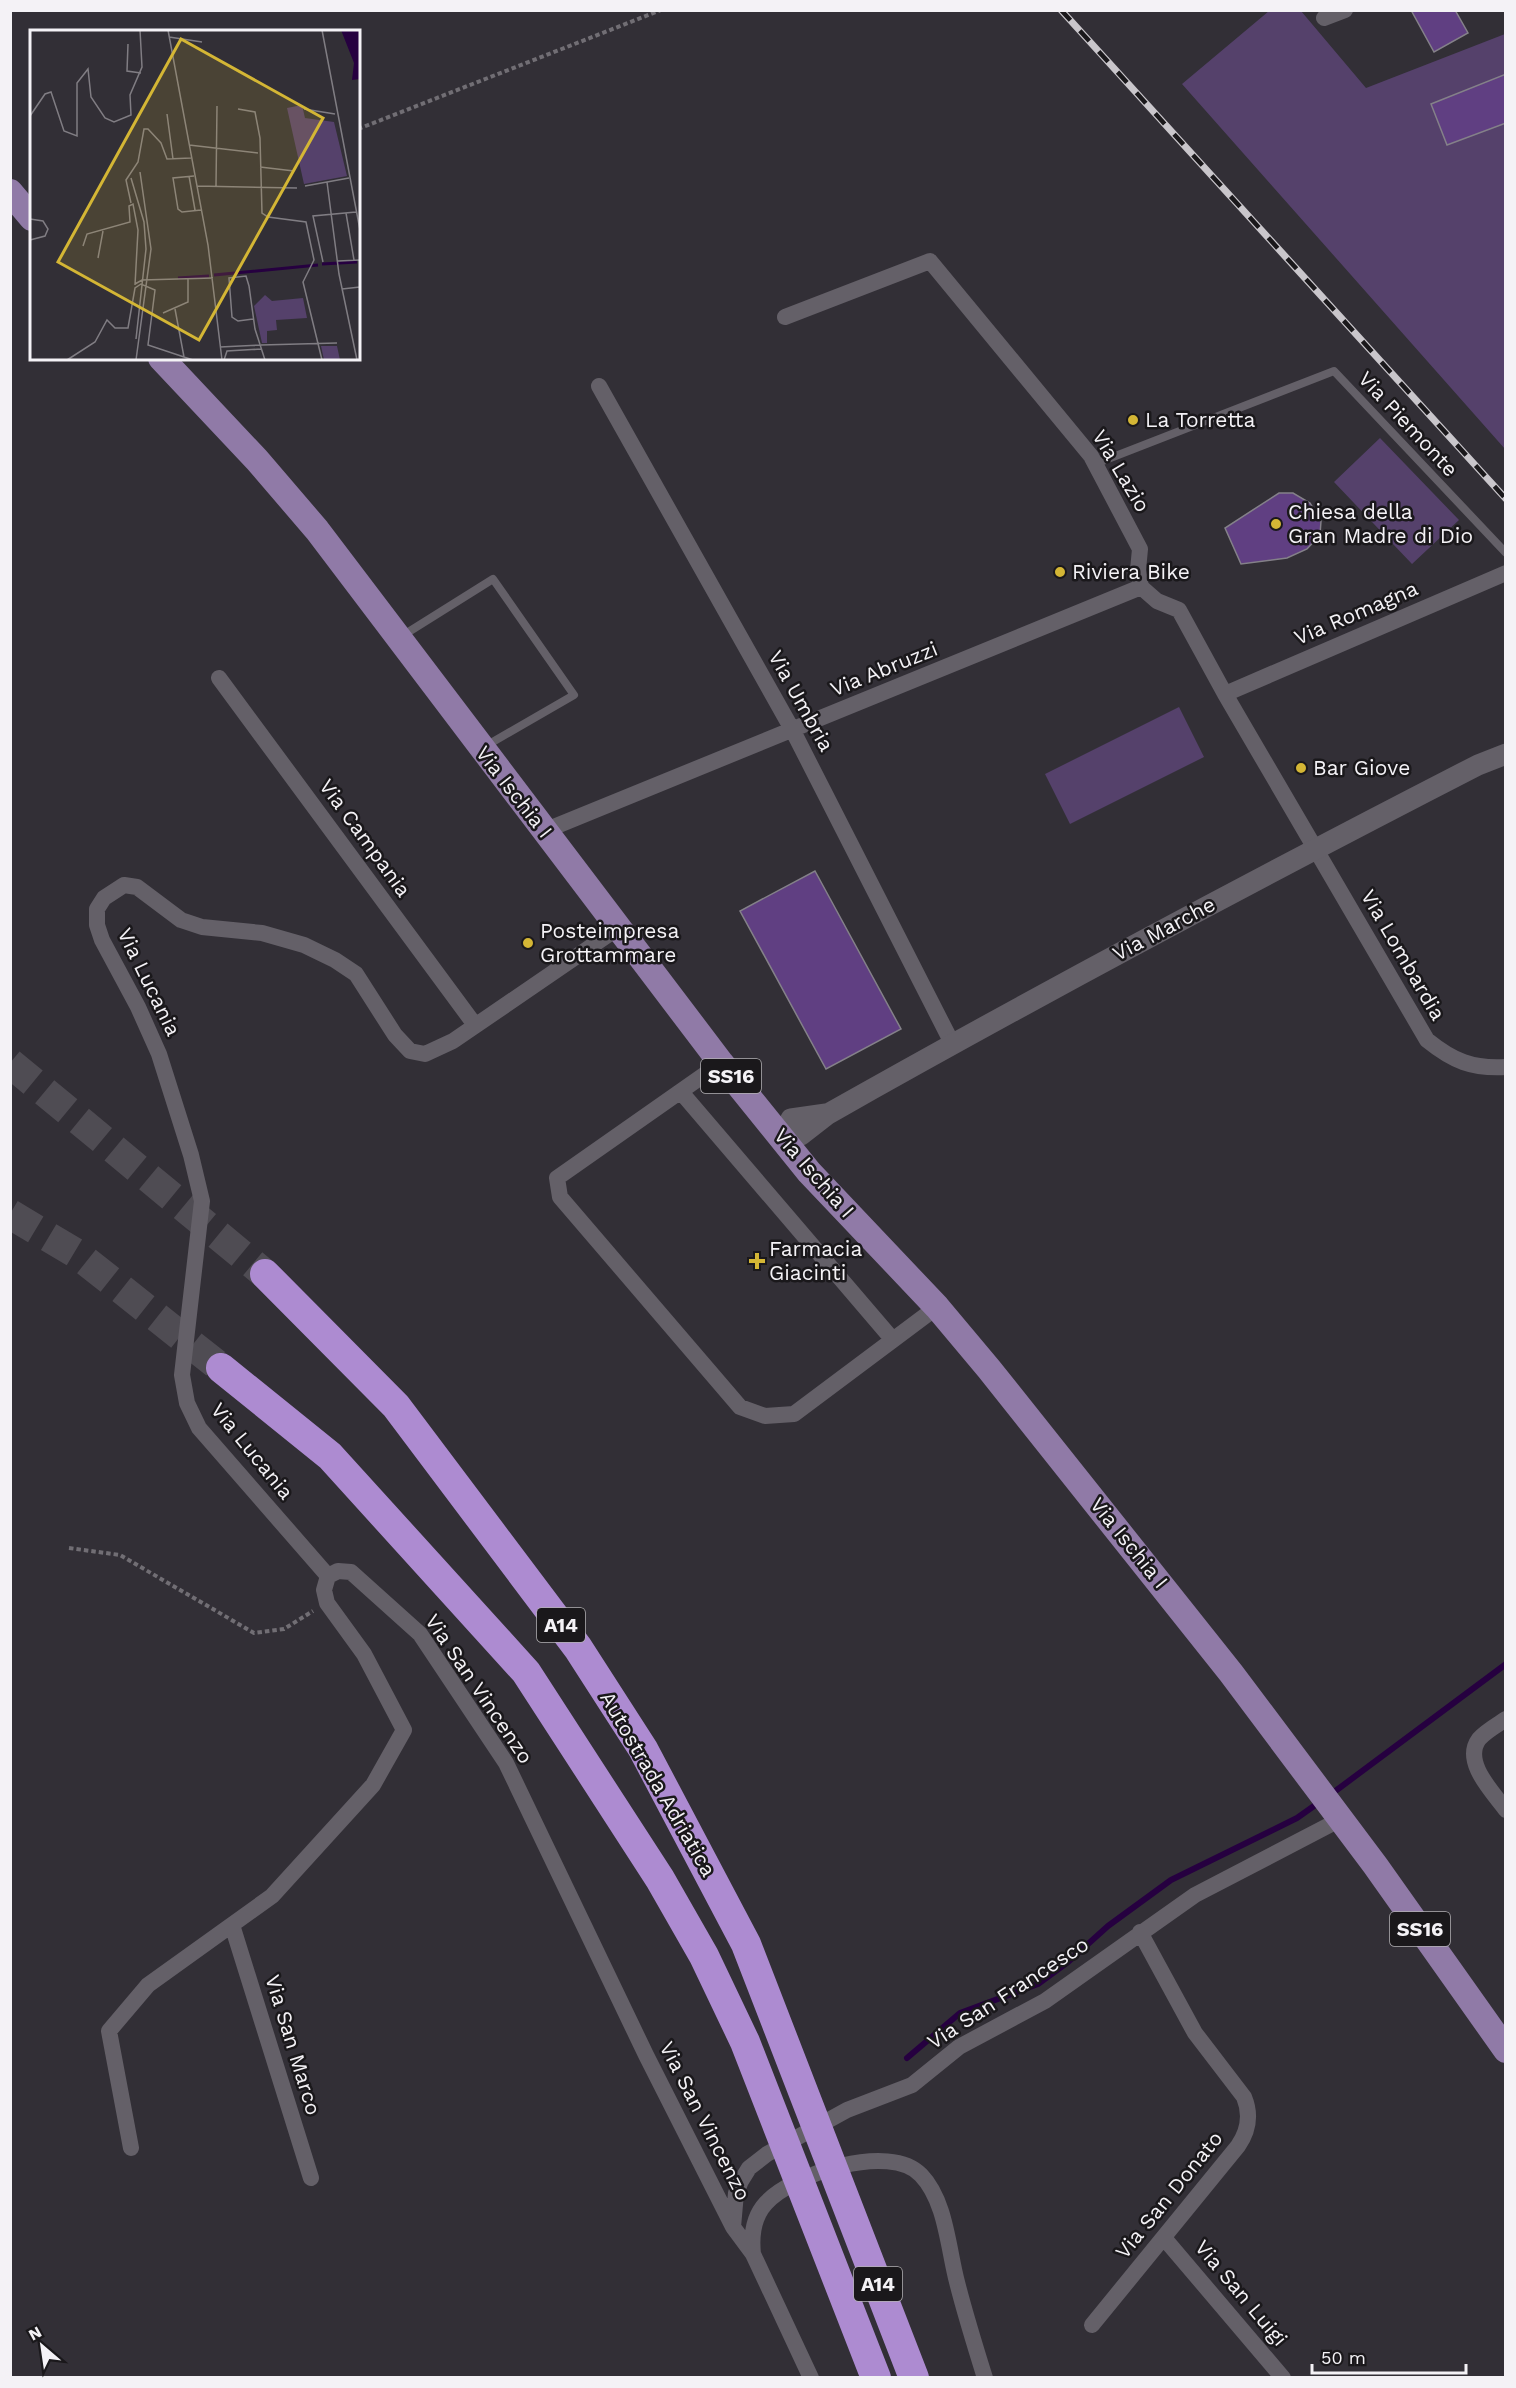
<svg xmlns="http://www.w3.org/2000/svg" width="1516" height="2388" font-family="'Work Sans',sans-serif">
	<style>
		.green { fill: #55416b }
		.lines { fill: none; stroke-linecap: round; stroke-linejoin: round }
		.stream { stroke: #260040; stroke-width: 6 }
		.building { fill: #603f82; stroke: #848189; stroke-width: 1.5 }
		.motorway-tunnel { stroke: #4f4c53; stroke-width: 30; stroke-dasharray: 30 15; stroke-linecap: butt }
		.path { stroke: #716e74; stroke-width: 4; stroke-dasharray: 4.5 3; stroke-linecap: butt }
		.service { stroke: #646068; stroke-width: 8 }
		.minor { stroke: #646068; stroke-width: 16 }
		.tertiary { stroke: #646068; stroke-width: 21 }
		.primary { stroke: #907aa7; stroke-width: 26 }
		.motorway { stroke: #ad8bd1; stroke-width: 30 }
		.rail-casing { stroke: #c9c6cb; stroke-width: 7 }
		.rail { stroke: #1a181b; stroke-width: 4.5; stroke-dasharray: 14; stroke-linecap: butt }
		.poi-dot { fill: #d4b635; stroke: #1a181b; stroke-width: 2 }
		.labels { text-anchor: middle; stroke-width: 5; stroke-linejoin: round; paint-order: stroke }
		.shield { fill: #1a181b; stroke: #b3b1b4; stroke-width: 1.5 }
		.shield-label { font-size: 20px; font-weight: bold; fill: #f4f2f6 }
		.poi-label { font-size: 21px; fill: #f4f2f6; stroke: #1a181b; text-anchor: start }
		.street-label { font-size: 21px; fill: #f4f2f6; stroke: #1a181b }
		.inset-river { fill: none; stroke: #260040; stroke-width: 3 }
		.inset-road { fill: none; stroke: #807d83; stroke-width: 1.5 }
		.view { fill: #d4b635; fill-opacity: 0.15; stroke: #d4b635; stroke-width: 3 }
		.inset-edge { fill: none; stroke: #f4f2f6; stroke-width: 3 }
	</style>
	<rect width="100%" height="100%" fill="#322f36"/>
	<path class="green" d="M1269 11H1301L1366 88 1505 34V449L1182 84Z
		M1380 438 1459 520 1412 564 1334 482Z
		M1179 707 1204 757 1070 824 1045 774Z"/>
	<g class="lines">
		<path class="stream" d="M1330 1795 1506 1664
			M907 2058 960 2013 1038 1984 1068 1962 1108 1926 1171 1880 1297 1818 1321 1801"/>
	</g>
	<path class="building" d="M1411 10H1455L1468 33 1434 52Z
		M1506 74V123L1447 145 1431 104Z
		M1279 493H1293L1310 503 1321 521 1320 535 1307 549 1287 558 1241 564 1225 528Z
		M815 871 901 1029 826 1069 740 911Z"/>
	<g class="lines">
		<path class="motorway-tunnel" d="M10 1063 265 1274
			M10 1214 77 1254 221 1368"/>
		<path class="path" d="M358 129 661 10
			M69 1548 120 1555 254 1633 284 1629 313 1611"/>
		<path class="service" d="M1095 464 1334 371 1506 553
			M402 636 493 579 574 695 484 747"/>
		<path class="minor" d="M1324 18 1345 10
			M785 317 930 261 1091 456 1140 549 1138 570 1141 587 1157 601 1179 610 1225 694 1427 1040C1453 1061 1472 1069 1506 1067
			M599 386 793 731 952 1043
			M219 678 475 1025
			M1225 694 1506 573
			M544 831 1141 587
			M721 1063 557 1178 560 1197 740 1407 765 1416 794 1414 937 1307
			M681 1092 893 1340
			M328 1576 199 1428 187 1403 182 1375 202 1201 191 1155 159 1054 138 1007 102 940 97 925V909L104 898 124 885 137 887 181 920 202 927 262 933 304 945 335 960 356 974 395 1035 410 1051 425 1054 453 1041 618 928
			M1506 1719C1497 1725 1486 1731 1479 1739 1462 1762 1493 1792 1506 1810
			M232 1925 311 2178
			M131 2148 109 2031 148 1985 272 1896 373 1785 404 1730 364 1654 327 1603 324 1590 328 1576 338 1571 351 1572 420 1634 506 1763 646 2055 733 2227
			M1164 2238 1283 2378
			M753 2254 733 2227 736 2193 741 2181 749 2168 767 2154 847 2110 912 2085 959 2047 1045 2001 1195 1895 1341 1819
			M1092 2325 1238 2146C1249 2130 1251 2114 1244 2097L1195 2033 1140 1932
			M811 2378 753 2254C751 2235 753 2217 766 2203 792 2174 890 2142 921 2175 946 2201 948 2248 957 2282 965 2314 975 2346 985 2378"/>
		<path class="tertiary" d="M782 1137 801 1135 828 1114C1042 993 1260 877 1478 765L1506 754
			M782 1137 791 1119 826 1114"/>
		<path class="primary" d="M10 192 32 218
			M161 358 257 460 317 530 721 1063 809 1172 937 1307 989 1369 1231 1673 1375 1865 1506 2050"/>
		<path class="motorway" d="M265 1274 396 1406 578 1648 643 1749 746 1944 914 2378
			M221 1368 330 1456 526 1672 660 1879 704 1956 745 2042 876 2378"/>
		<defs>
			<path id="rail" d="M1061 10 1506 499"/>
		</defs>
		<use href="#rail" class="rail-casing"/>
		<use href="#rail" class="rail"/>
	</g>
	<g class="poi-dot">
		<circle cx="1133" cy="420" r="6"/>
		<circle cx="1276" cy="524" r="6"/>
		<circle cx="1060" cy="572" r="6"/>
		<circle cx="1301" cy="768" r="6"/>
		<circle cx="528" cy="943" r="6"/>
		<path d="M754 1252h6v6h6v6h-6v6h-6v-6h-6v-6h6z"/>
	</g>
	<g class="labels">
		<g class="shield">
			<rect x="701" y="1059" width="60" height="34" rx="4.5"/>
			<rect x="537" y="1608" width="48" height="34" rx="4.5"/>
			<rect x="1390" y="1912" width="60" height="34" rx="4.5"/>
			<rect x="854" y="2267" width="48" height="34" rx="4.5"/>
		</g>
		<g class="shield-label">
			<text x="731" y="1083">SS16</text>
			<text x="561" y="1632">A14</text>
			<text x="1420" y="1936">SS16</text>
			<text x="878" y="2291">A14</text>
		</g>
		<g class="poi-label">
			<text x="1145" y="427">La Torretta</text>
			<text x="1288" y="519">Chiesa della<tspan x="1288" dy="24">Gran Madre di Dio</tspan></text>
			<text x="1072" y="579">Riviera Bike</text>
			<text x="1313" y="775">Bar Giove</text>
			<text x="540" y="938">Posteimpresa<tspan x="540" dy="24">Grottammare</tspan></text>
			<text x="769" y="1256">Farmacia<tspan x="769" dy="24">Giacinti</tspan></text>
		</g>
		<g class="street-label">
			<text transform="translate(1408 424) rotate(47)" y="7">Via Piemonte</text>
			<text transform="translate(1121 471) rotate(59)" y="7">Via Lazio</text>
			<text transform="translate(1356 613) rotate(-23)" y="7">Via Romagna</text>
			<text transform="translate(884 669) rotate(-22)" y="7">Via Abruzzi</text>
			<text transform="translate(801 701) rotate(61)" y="7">Via Umbria</text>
			<text transform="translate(514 792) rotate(52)" y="7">Via Ischia I</text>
			<text transform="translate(365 838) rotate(54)" y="7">Via Campania</text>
			<text transform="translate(1164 929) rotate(-28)" y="7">Via Marche</text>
			<text transform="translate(1403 955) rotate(60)" y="7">Via Lombardia</text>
			<text transform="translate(149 982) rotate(64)" y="7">Via Lucania</text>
			<text transform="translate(814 1173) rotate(49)" y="7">Via Ischia I</text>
			<text transform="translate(252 1451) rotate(51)" y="7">Via Lucania</text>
			<text transform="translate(1129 1543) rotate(51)" y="7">Via Ischia I</text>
			<text transform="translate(479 1689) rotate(56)" y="7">Via San Vincenzo</text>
			<text transform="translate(658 1784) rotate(60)" y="7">Autostrada Adriatica</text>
			<text transform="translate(1008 1993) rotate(-33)" y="7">Via San Francesco</text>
			<text transform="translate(293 2045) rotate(73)" y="7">Via San Marco</text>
			<text transform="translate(705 2121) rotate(63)" y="7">Via San Vincenzo</text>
			<text transform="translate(1169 2195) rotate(-51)" y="7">Via San Donato</text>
			<text transform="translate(1241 2293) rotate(50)" y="7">Via San Luigi</text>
		</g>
	</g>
	<g transform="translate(30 30)">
		<rect width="330" height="330" fill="#322f36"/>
		<path d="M272 75 275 88 304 92 317 146 274 154 257 78ZM235 265 242 271 273 268 277 288 246 290 247 300 237 301V313H232L224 276ZM291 316H307L310 330H294Z" fill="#55416b"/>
		<path d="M311 0H330V49L322 50 324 33Z" fill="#260040"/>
		<path class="inset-river" d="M292 234 327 232M184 245 288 235M148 248 179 246"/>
		<path class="inset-road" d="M138 0 178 215 192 330M292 0 330 200M139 7 172 12M98 14 97 41 111 43M208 79 225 82 230 108 232 183 238 187 276 192 284 230 273 252 292 330M274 79 305 84M137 84 143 129M0 86 15 64 21 62 34 101 47 106V53L58 39 61 67 75 88 84 92 101 85 100 65 112 37 110 0M159 115 228 123M230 137 264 141M159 146 165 180M164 146 143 148 148 179 152 182 171 180M101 148 114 192 116 219 106 309M297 152 309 244 327 330M167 156 267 158M186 156 187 76M275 156 319 148M101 173 96 150 108 132 114 99H118L131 113 137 129 161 128M316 183 324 230M0 189 13 191 18 199 15 206 0 210M53 216 57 204 100 192 99 176 103 174 108 200 105 255M68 228 73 201M308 231 330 230M293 232 283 186 326 182M105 254 112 250 183 248M312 259 330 257M145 279 154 327M133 283 158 272V248M223 289 208 291 202 287 199 248 216 246 219 256 225 299 235 330M231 315 307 313M190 317 230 315M37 330 65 312 77 290 85 298H98L105 258 111 254 125 260 118 315 163 330M106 330 121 219 110 142M194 330 197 321 231 319"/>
		<path class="view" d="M151 9 293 88 169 310 28 232Z"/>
		<rect width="330" height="330" class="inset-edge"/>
	</g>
	<rect width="1516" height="2388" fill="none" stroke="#f4f2f6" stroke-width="24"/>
	<g transform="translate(42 2346) rotate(331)" stroke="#1a181b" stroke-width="4.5" paint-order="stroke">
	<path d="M0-4.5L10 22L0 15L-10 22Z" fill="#f4f2f6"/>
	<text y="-9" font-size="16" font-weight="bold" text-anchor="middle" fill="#f4f2f6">N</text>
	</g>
	<path d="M1312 2364v9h154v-9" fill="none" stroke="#f4f2f6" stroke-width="3"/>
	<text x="1321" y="2364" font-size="18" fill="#f4f2f6" stroke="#1a181b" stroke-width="4.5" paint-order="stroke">50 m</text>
</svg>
